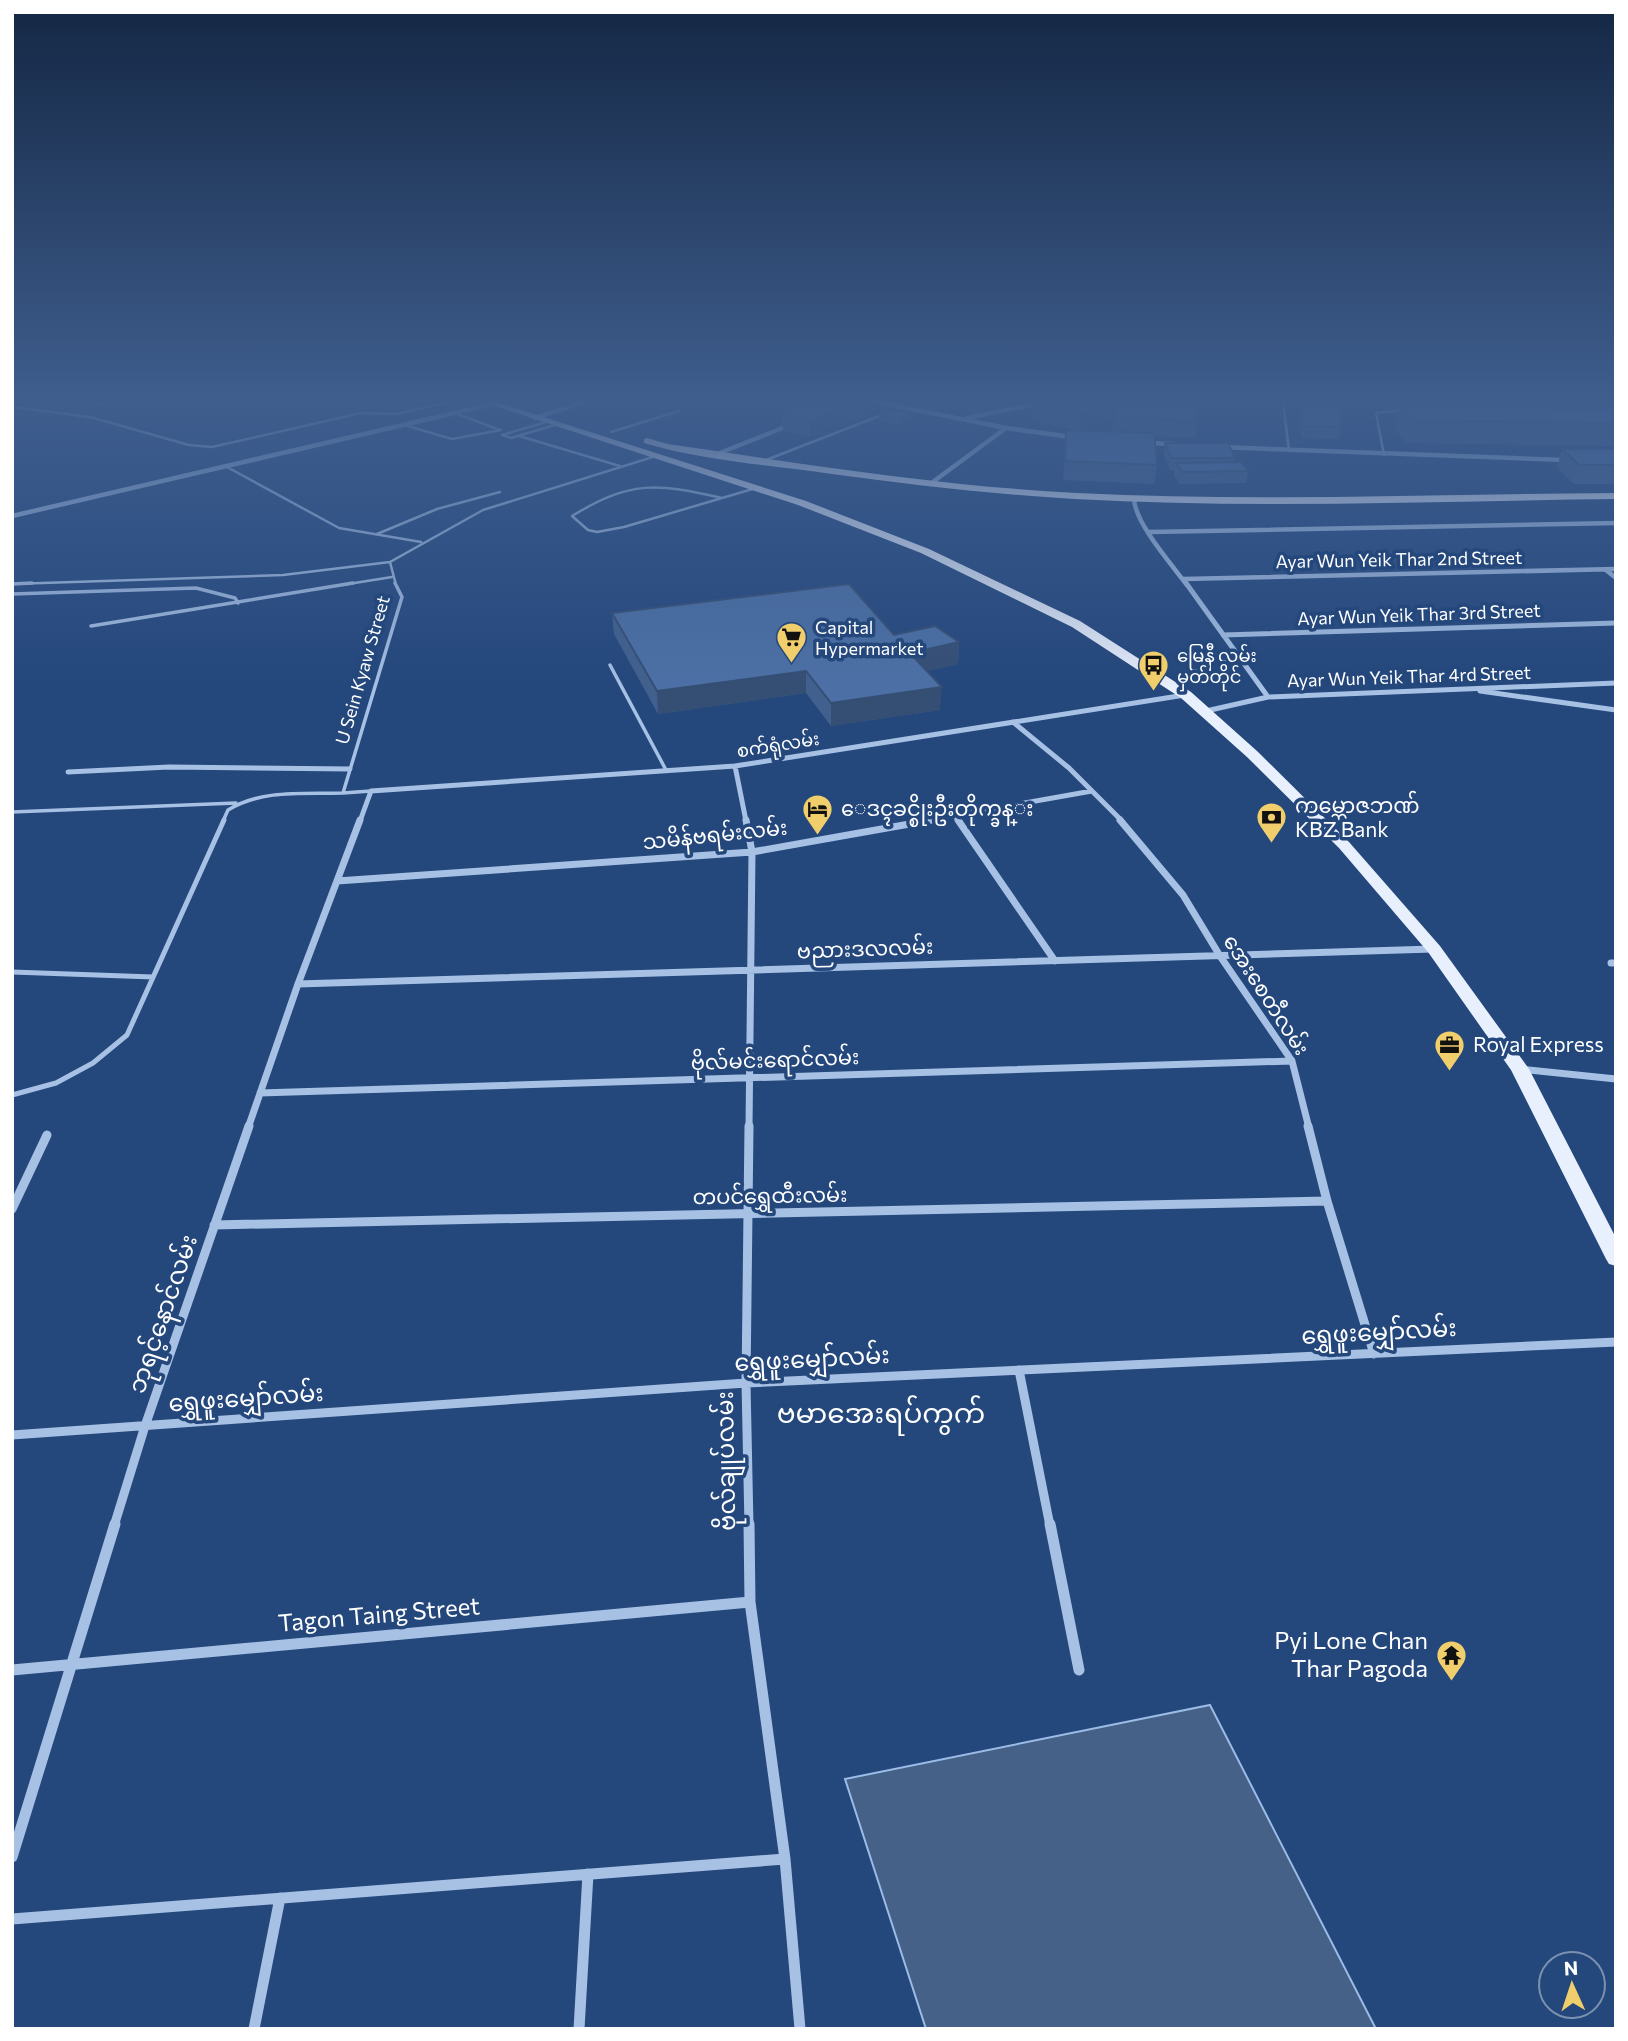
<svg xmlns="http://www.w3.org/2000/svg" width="1628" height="2041" font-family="Commissioner,'Noto Sans Myanmar',sans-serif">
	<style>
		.water { fill: #466188; stroke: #9bbce6; stroke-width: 2 }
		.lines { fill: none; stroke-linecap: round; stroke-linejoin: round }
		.service-far2 { stroke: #a7c1e5; stroke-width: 2.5 }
		.service-far1 { stroke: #a7c1e5; stroke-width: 3.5 }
		.service { stroke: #a7c1e5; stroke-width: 5 }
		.minor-far4 { stroke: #a7c1e5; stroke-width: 4.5 }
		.minor-far3 { stroke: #a7c1e5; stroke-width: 5 }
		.minor-far2 { stroke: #a7c1e5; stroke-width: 7 }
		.minor-far1 { stroke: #a7c1e5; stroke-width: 9 }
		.minor { stroke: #a7c1e5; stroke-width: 11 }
		.primary { fill: #e8effd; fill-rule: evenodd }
		.wall { fill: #41608e; fill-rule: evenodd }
		.shaded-wall { fill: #354e74 }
		.building { fill: #4c70a5; stroke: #354e74; stroke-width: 2 }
		.labels { text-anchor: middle; stroke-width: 7; stroke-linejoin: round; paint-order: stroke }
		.far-street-label { font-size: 18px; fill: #fff; stroke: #24477c }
		.far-poi-label { font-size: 18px; fill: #fff; stroke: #24477c; text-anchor: start }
		.poi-label { font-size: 21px; fill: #fff; stroke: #24477c; text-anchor: start }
		.street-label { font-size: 21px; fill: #fff; stroke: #24477c }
		.near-street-label { font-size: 24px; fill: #fff; stroke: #24477c }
		.near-poi-label { font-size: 24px; fill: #fff; stroke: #24477c; text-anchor: end }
		.near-quarter-label { font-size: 28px; fill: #fff; stroke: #24477c }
	</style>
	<rect width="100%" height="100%" fill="#24477c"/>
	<path class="water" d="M1210 1705 1376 2029H926L845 1779Z"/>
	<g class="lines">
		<path class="service-far2" d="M1283 402 1289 450
			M96 405 104 402
			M12 407 90 417 189 445 212 447 361 413 397 414 447 402
			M455 413 500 430
			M546 422 502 435 511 438 555 425
			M404 425 452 439 501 430
			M611 432 679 411
			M519 436 620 466
			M1384 455 1376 413 1404 410
			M766 460 879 416
			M227 467 339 528 421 542
			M722 498C657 483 631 480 572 516L588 530 597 532 624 527 756 488
			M377 534 437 509 500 492
			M12 584 283 575 390 562
			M342 585 392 577
			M396 585 390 562 483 510 656 456"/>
		<path class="service-far1" d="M12 584 32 583
			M12 594 196 588 235 598 238 603
			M91 626 353 583
			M610 665 666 770
			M371 791 343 793 402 597 395 583
			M12 812 236 803
			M223 821 228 810C262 789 305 794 343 793"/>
		<path class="service" d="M12 972 153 977
			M12 1095 56 1083 93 1063 127 1035 224 820"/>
		<path class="minor-far4" d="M877 402 1006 428 1072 437
			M535 418 583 402
			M967 418 1045 402
			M1147 443 1174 444
			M1220 447 1565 460
			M717 454 790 425
			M930 484 1006 428
			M1134 498C1134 522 1172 565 1187 585
			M12 516 493 404
			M1149 532 1616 523
			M1606 570 1616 578
			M1183 579 1616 569"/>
		<path class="minor-far3" d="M1186 583 1268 697
			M1223 635 1616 623
			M1480 691 1616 710
			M1206 711 1268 697 1616 683
			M1013 722 1069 768 1122 821
			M735 766 746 821
			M68 772 169 767 350 769
			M956 816 960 821
			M360 821 371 791 735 766 1185 695
			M923 821 1092 791"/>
		<path class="minor-far2" d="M746 820 752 852 749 1128
			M958 820 1055 961
			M1120 820 1183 895 1220 956 1292 1061 1309 1128
			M337 881 752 852 932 820
			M1611 963H1616
			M298 984 1433 949
			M1520 1069 1616 1079
			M260 1093 1292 1061
			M248 1128 298 984 360 820"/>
		<path class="minor-far1" d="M1308 1126 1327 1201 1374 1354
			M12 1209 47 1135
			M214 1225 1327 1201
			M1019 1370 1050 1526
			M12 1435 746 1383 1616 1342
			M114 1526 145 1426 249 1126
			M749 1526 746 1383 749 1126"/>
		<path class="minor" d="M749 1524 750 1602 785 1859 800 2029
			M1050 1524 1079 1670
			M12 1670 750 1602
			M12 1857 115 1524
			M12 1919 785 1859
			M254 2029 280 1898
			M579 2029 588 1874"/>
		<path class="primary" d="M483 402H496L806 501 929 549 1080 621 1191 692 1257 751 1349 842 1440 946 1529 1069 1616 1238V1266L1609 1264 1606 1259 1511 1070 1428 952 1339 848 1247 757 1181 698 1072 627 921 553 798 505Z
			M647 438 668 444C804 464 940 486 1077 493 1256 502 1436 494 1616 493V499C1436 501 1254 509 1075 499 993 494 912 485 832 474 770 465 704 461 644 443V439Z"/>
	</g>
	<path class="wall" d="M55 402H79L72 405Z
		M813 402H875V411L810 437 783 431 782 414Z
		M939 402H1004L979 413 939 404Z
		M1034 402H1254L1228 408 1214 403V407L1194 411 1197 421 1195 438 1154 436 1157 465 1154 484 1063 480 1066 430H1075L1030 420 1032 403ZM1114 417 1112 432 1082 431Z
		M1294 402H1375L1340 410 1341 427 1339 439 1301 438 1300 415 1301 405Z
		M1434 402H1509L1508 407 1616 409V446L1406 443 1395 429 1399 406H1437Z
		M879 414H913L912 420 899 425 879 420Z
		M1165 443 1235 458V462L1248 471 1246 483 1180 484 1174 476 1175 470H1170L1164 455Z
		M1562 449H1616V484H1574L1557 467Z
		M612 613 894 635 959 642 958 664 927 671 940 710 831 726 806 693 658 714 614 634Z"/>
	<path class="shaded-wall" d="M855 402H875V411L810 437V420Z
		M980 402H1004L979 413Z
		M1111 402H1121L1120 415 1080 431 1081 414Z
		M1187 402H1214V407L1185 412Z
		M1229 402H1254L1228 408Z
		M1329 402H1375L1328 413Z
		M913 414 912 420 899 425V419Z
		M959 642 958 664 910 675V653Z
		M806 671V693L658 714 657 691Z
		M942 687 940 710 831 726V703Z"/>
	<path class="building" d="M813 402H855L810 420 782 414Z
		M1034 402H1111L1081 414 1032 403Z
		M1137 402H1175L1184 405 1176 406 1146 405Z
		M1117 404 1193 407 1197 421 1114 417Z
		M1302 404 1340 406 1341 427 1303 426Z
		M1399 406 1616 409V423L1410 420Z
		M892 409 913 414 899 419 879 414Z
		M1066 430 1154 433 1157 465 1065 461Z
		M1165 443H1228L1235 458H1171Z
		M1562 449H1616V465H1579Z
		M1241 462 1248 471 1182 472 1176 463Z
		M849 584 894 635 935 626 959 642 910 653 942 687 831 703 806 671 657 691 612 613Z"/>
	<linearGradient id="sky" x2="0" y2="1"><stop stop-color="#142744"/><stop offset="0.58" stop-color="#3f5e8e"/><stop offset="1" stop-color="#3f5e8e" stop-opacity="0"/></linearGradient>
	<rect width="1628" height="688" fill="url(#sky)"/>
	<defs>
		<symbol id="supermarket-pin" viewBox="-11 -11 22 30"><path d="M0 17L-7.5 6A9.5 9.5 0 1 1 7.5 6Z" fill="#f0ce6b" stroke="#24477c"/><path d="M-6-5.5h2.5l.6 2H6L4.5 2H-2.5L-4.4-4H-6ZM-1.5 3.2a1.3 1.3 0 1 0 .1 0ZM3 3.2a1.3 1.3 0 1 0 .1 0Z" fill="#111"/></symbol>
		<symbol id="bus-pin" viewBox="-11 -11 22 30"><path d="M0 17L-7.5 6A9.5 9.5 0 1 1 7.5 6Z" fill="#f0ce6b" stroke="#24477c"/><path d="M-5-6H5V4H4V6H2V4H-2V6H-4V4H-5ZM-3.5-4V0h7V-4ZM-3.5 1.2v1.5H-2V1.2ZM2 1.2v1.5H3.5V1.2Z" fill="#111"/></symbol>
		<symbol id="hotel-pin" viewBox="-11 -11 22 30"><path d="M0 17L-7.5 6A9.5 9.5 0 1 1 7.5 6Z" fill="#f0ce6b" stroke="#24477c"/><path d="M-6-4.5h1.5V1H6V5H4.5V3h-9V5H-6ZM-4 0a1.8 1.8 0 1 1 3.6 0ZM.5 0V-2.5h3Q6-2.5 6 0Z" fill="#111"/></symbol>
		<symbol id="bank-pin" viewBox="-11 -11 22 30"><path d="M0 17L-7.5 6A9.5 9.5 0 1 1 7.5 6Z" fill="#f0ce6b" stroke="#24477c"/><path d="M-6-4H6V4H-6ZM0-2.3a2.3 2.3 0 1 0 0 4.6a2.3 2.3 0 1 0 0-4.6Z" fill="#111"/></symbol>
		<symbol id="office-pin" viewBox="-11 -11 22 30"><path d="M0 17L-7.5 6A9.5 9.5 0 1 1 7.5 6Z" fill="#f0ce6b" stroke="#24477c"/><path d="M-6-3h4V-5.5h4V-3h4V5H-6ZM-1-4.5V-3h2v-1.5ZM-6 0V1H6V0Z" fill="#111"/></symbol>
		<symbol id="temple-pin" viewBox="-11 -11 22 30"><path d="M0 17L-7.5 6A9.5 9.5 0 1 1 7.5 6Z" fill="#f0ce6b" stroke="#24477c"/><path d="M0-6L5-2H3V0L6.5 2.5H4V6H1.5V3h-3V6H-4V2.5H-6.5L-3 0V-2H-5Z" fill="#111"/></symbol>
	</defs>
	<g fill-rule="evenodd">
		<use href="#supermarket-pin" x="774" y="620" width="35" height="47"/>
		<use href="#bus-pin" x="1136" y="648" width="35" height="47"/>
		<use href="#hotel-pin" x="800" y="792" width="35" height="47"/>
		<use href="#bank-pin" x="1254" y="800" width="35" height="47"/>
		<use href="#office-pin" x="1432" y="1028" width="35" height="47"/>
		<use href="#temple-pin" x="1434" y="1638" width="35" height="47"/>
	</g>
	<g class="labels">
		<g class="far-street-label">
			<text transform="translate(1399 560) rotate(-1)" y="6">Ayar Wun Yeik Thar 2nd Street</text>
			<text transform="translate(1419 615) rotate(-2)" y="6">Ayar Wun Yeik Thar 3rd Street</text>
			<text transform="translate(363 670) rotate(-74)" y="6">U Sein Kyaw Street</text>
			<text transform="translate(1409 677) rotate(-2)" y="6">Ayar Wun Yeik Thar 4rd Street</text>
			<text transform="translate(778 745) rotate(-9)" y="6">စက်ရုံလမ်း</text>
		</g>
		<g class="far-poi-label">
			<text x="815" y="634">Capital<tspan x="815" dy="21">Hypermarket</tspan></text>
			<text x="1177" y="662">မြေနီ လမ်း<tspan x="1177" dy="21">မှတ်တိုင်</tspan></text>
		</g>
		<g class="poi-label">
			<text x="1295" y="813">ကမ္ဘောဇဘဏ်<tspan x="1295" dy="24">KBZ Bank</tspan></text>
			<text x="841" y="816">ေဒၚခင္စိုးဦးတိုက္ခန္း</text>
			<text x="1473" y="1052">Royal Express</text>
		</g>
		<g class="street-label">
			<text transform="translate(715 835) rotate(-6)" y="7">သမိန်ဗရမ်းလမ်း</text>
			<text transform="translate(865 949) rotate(-2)" y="7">ဗညားဒလလမ်း</text>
			<text transform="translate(1266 995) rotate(57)" y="7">အေးစေတီလမ်း</text>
			<text transform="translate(775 1060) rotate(-2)" y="7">ဗိုလ်မင်းရောင်လမ်း</text>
			<text transform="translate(770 1196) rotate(-1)" y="7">တပင်ရွှေထီးလမ်း</text>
		</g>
		<g class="near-street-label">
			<text transform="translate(163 1314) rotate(-71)" y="8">ဘုရင့်နောင်လမ်း</text>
			<text transform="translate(1379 1332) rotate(-3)" y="8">ရွှေဖူးမျှော်လမ်း</text>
			<text transform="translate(812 1359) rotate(-3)" y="8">ရွှေဖူးမျှော်လမ်း</text>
			<text transform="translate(246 1398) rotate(-4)" y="8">ရွှေဖူးမျှော်လမ်း</text>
			<text transform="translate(726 1461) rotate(-91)" y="8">ဗိုလ်ချုပ်လမ်း</text>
			<text transform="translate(379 1615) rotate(-5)" y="8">Tagon Taing Street</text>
		</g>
		<g class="near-poi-label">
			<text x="1428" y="1649">Pyi Lone Chan<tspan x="1428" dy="28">Thar Pagoda</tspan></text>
		</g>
		<g class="near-quarter-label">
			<text x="881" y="1423">ဗမာအေးရပ်ကွက်</text>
		</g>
	</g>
	<rect width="1628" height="2041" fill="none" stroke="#ffffff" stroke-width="28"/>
	<g transform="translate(1572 1985) rotate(357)"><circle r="33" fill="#24477c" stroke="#7c91b0" stroke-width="2"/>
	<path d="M0-5L12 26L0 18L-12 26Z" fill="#f0ce6b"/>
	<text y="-10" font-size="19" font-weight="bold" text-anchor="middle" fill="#ffffff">N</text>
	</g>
</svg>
